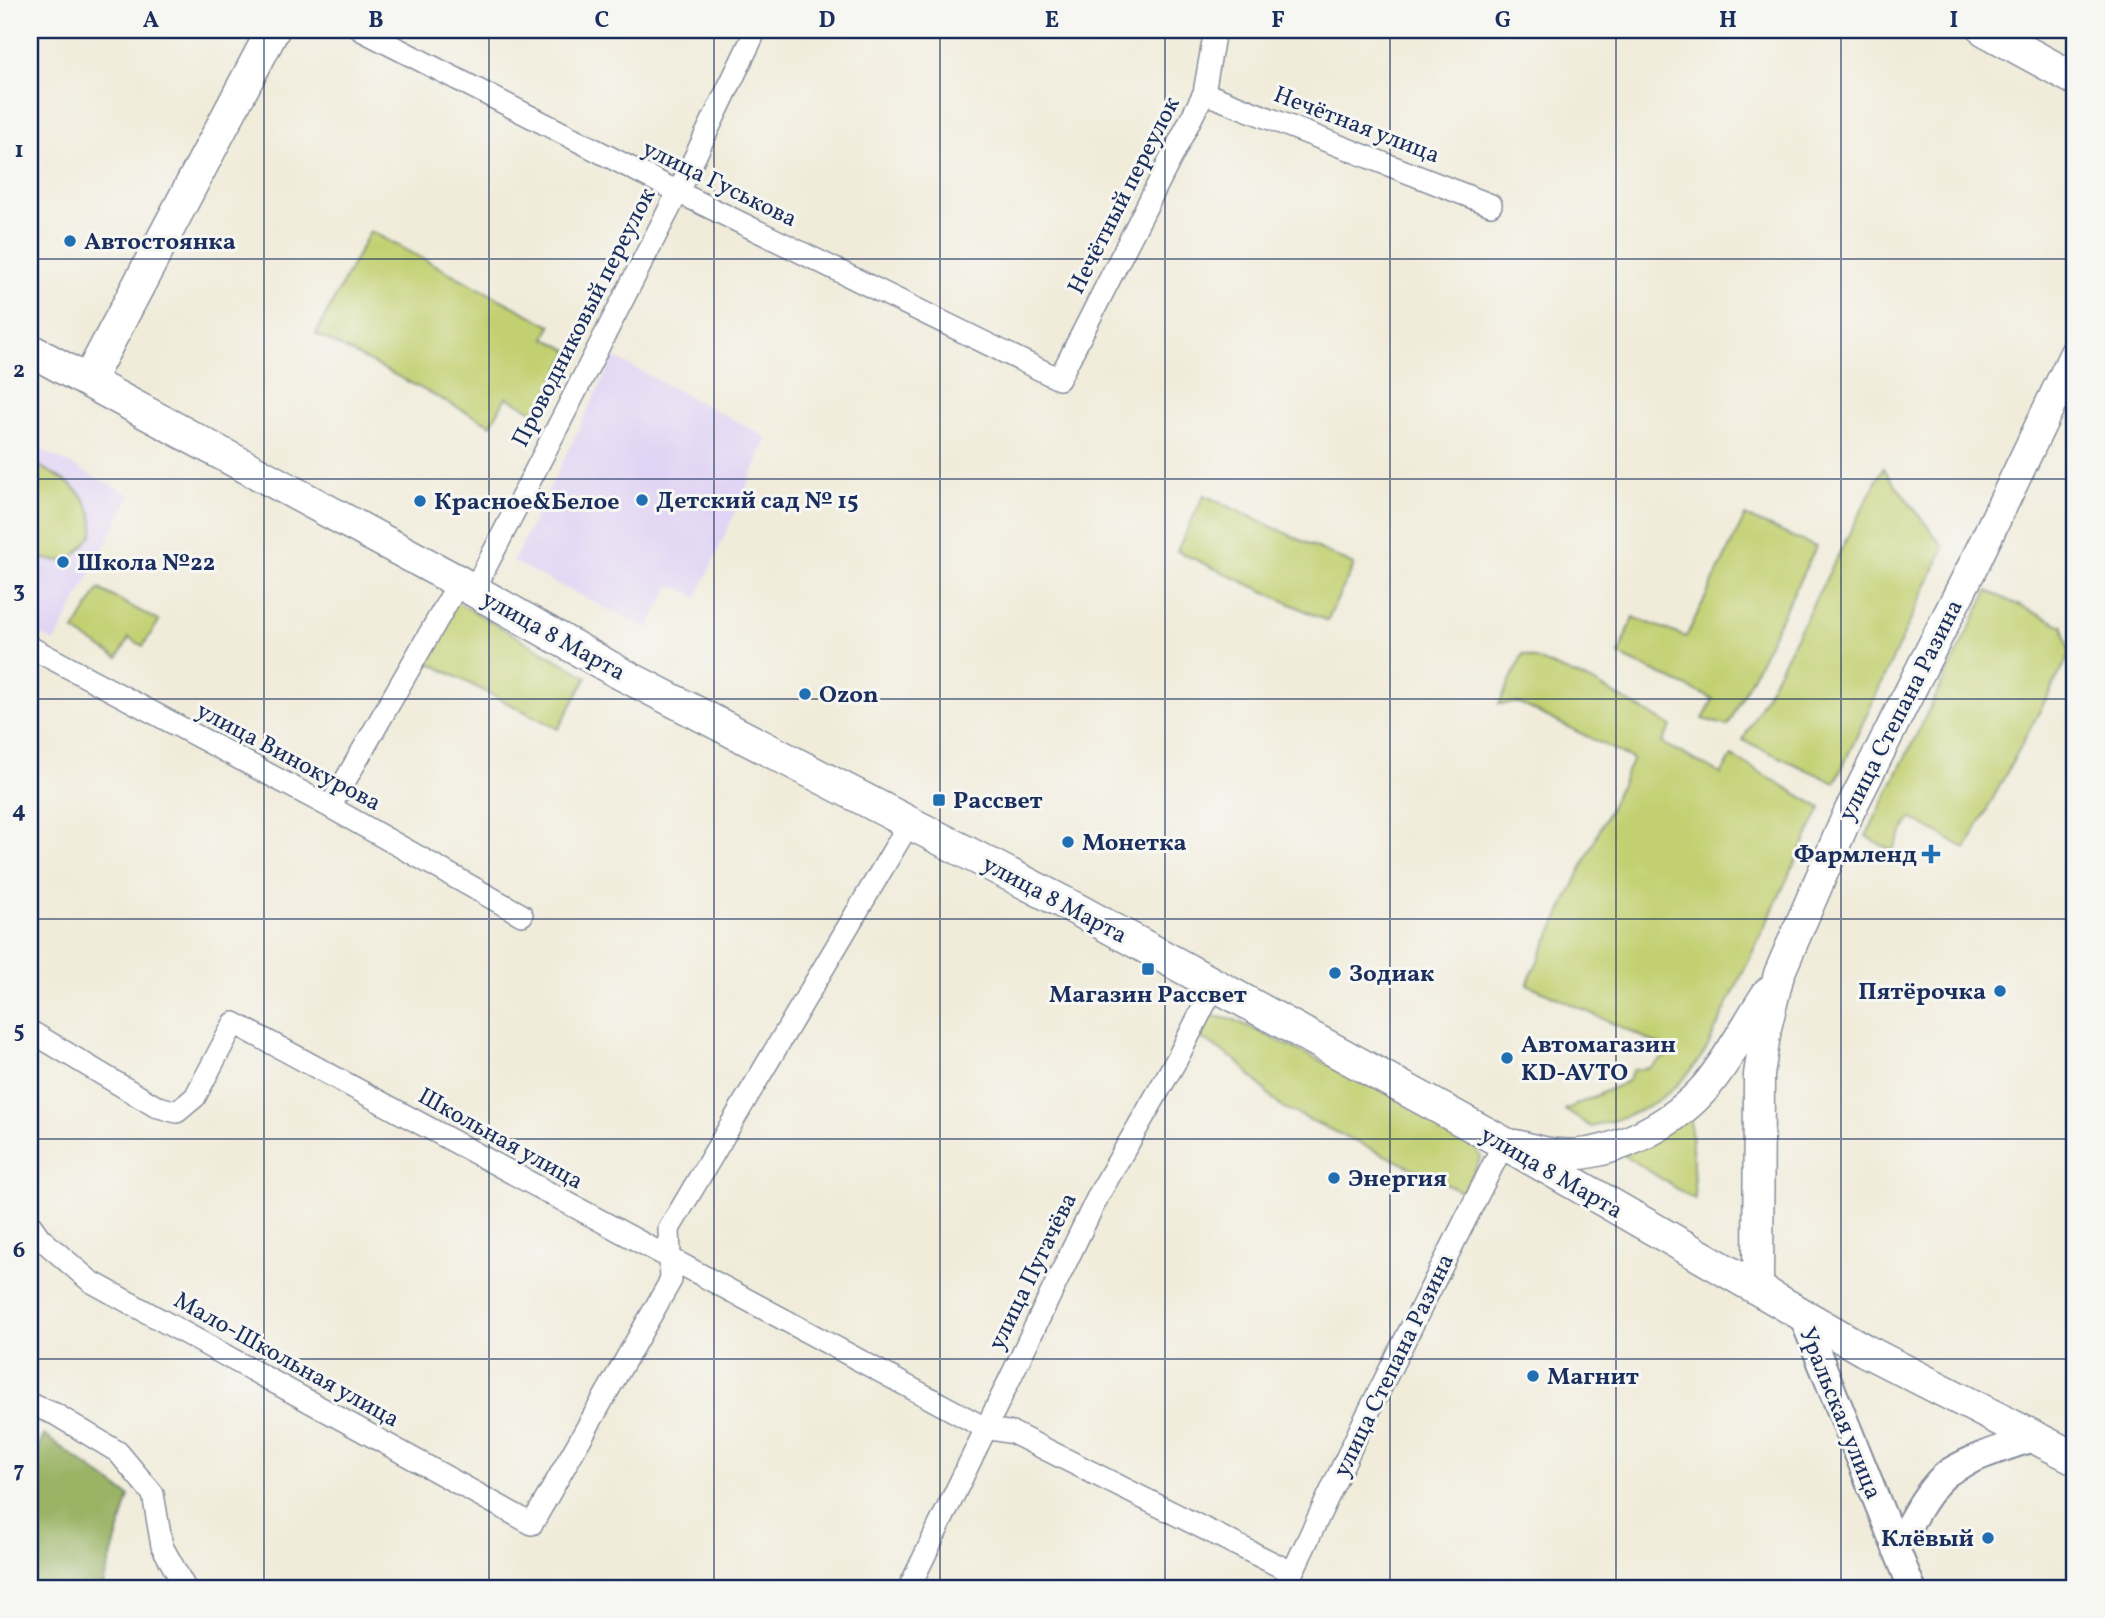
<svg xmlns="http://www.w3.org/2000/svg" width="2105" height="1618" font-family="Vollkorn,serif">
	<style>
		.built { fill: #e1d4f4 }
		.green { fill: #c2d071; stroke: #6e8068; stroke-width: 2 }
		.forest { fill: #99b263; stroke: #5a7060; stroke-width: 2 }
		.lines { fill: none; stroke-linecap: round; stroke-linejoin: round }
		.minor-casing { stroke: #868e9c; stroke-width: 24 }
		.tertiary-casing { stroke: #868e9c; stroke-width: 30 }
		.secondary-casing { stroke: #868e9c; stroke-width: 33 }
		.primary-casing { stroke: #868e9c; stroke-width: 35 }
		.minor { stroke: #fff; stroke-width: 21 }
		.tertiary { stroke: #fff; stroke-width: 26 }
		.secondary { stroke: #fff; stroke-width: 30 }
		.primary { stroke: #fff; stroke-width: 32 }
		.grid { fill: none; stroke: #1b2f5e; stroke-width: 2; stroke-opacity: 0.55 }
		.poi-dot { fill: #1f6fb2; stroke: #f6f6f2; stroke-width: 2.5 }
		.labels { text-anchor: middle; stroke-width: 6; stroke-linejoin: round; paint-order: stroke }
		.street-label { font-size: 24px; fill: #1b2f5e; stroke: #f6f6f2 }
		.poi-label { font-size: 24px; font-weight: bold; fill: #1b2f5e; stroke: #f6f6f2; text-anchor: start }
		.neatline { fill: none; stroke: #1b2f5e; stroke-width: 2.5 }
		.grid-label { font-size: 23px; text-anchor: middle; font-weight: bold; fill: #1b2f5e }
	</style>
	<rect width="100%" height="100%" fill="#f6f6f2"/>
	<filter id="ink" filterUnits="userSpaceOnUse"><feTurbulence type="fractalNoise" baseFrequency=".0143" numOctaves="2"/><feDisplacementMap in="SourceGraphic" scale="14" xChannelSelector="R" yChannelSelector="G"/><feConvolveMatrix kernelMatrix="1 2 1 2 8 2 1 2 1" color-interpolation-filters="sRGB"/></filter>
	<filter id="wash" filterUnits="userSpaceOnUse"><feTurbulence type="fractalNoise" baseFrequency=".00686" numOctaves="4" result="noise"/><feDisplacementMap in="SourceGraphic" scale="28" xChannelSelector="R" yChannelSelector="G"/><feGaussianBlur stdDeviation="1.57" result="paint"/><feColorMatrix in="noise" values="0 0 0 0 0 0 0 0 0 0 0 0 0 0 0 0 0 1.4 0 .05"/><feComposite in="paint" operator="in"/></filter>
	<g filter="url(#wash)">
		<rect width="100%" height="100%" fill="#f1ecda"/>
		<path class="built" d="M614 357 768 438 697 598 686 591 670 586 648 629 513 562Z
			M30 444 131 495 55 642 30 630Z"/>
		<path class="green" d="M370 231 551 326 545 338 570 351 537 413 506 397 491 425 316 334Z
			M30 462C61 477 96 493 93 533 75 562 61 567 30 554Z
			M1883 468 1944 548 1835 783 1743 740Z
			M1204 495 1354 565 1327 621 1177 551Z
			M1745 516 1816 547 1728 726 1703 719 1713 699 1619 655 1633 617 1686 637Z
			M99 589 159 621 143 646 129 638 118 658 74 631Z
			M1988 591 2063 626 2070 654 1966 849 1911 818 1892 851 1866 836Z
			M455 601 587 677 558 729 422 659Z
			M1523 654 1593 682 1671 726 1662 743 1721 774 1732 756 1821 808 1707 1048C1677 1096 1645 1113 1591 1127L1565 1110 1628 1081 1633 1070 1649 1068 1669 1054V1049L1527 984 1633 759 1519 703 1499 704Z
			M1212 1016 1235 1020 1467 1131 1481 1158 1463 1192 1280 1106 1237 1061 1199 1037Z
			M1690 1113 1695 1200 1624 1155Z"/>
		<path class="forest" d="M44 1435 129 1496 102 1588H30V1466Z"/>
	</g>
	<g filter="url(#ink)">
		<g class="lines">
			<defs>
				<path id="minor" d="M361 30 678 192 1059 379 1204 93 1215 30
					M1204 93 1491 205
					M474 590 678 192 756 30
					M30 647 330 807 522 915
					M330 807 459 582
					M30 1031 155 1106 177 1112 195 1097 234 1023 985 1428 1013 1433 1291 1572
					M30 1224 40 1238 90 1281 532 1524 671 1280 669 1229 910 822
					M30 1404 55 1414 118 1452 153 1494 162 1546 185 1588
					M909 1588 1099 1194 1177 1059 1215 984
					M1285 1588 1361 1427 1504 1143"/>
				<path id="tertiary" d="M1802 1315 1912 1588
					M1896 1549C1908 1526 1928 1487 1949 1472 1974 1456 2007 1447 2035 1437"/>
				<path id="secondary" d="M1515 1145C1529 1148 1543 1153 1557 1154 1607 1159 1669 1127 1702 1091 1724 1068 1749 1020 1768 992
					M1758 1289 1759 1075 1766 1028 1779 974 1849 812 1974 564 2075 353"/>
				<path id="primary" d="M1985 30 2075 79
					M30 350 459 582 618 672 1076 909 1504 1143 1864 1350 2075 1458
					M88 381 273 30"/>
			</defs>
			<use href="#minor" class="minor-casing"/>
			<use href="#tertiary" class="tertiary-casing"/>
			<use href="#secondary" class="secondary-casing"/>
			<use href="#primary" class="primary-casing"/>
			<use href="#minor" class="minor"/>
			<use href="#tertiary" class="tertiary"/>
			<use href="#secondary" class="secondary"/>
			<use href="#primary" class="primary"/>
		</g>
	</g>
	<path class="grid" d="M264 30V1588M489 30V1588M714 30V1588M940 30V1588M1165 30V1588M1390 30V1588M1616 30V1588M1841 30V1588M30 259H2075M30 479H2075M30 699H2075M30 919H2075M30 1139H2075M30 1359H2075"/>
	<g class="poi-dot">
		<circle cx="70" cy="241" r="7"/>
		<circle cx="642" cy="500" r="7"/>
		<circle cx="420" cy="501" r="7"/>
		<circle cx="63" cy="562" r="7"/>
		<circle cx="805" cy="694" r="7"/>
		<rect x="932" y="793" width="14" height="14" rx="3.5"/>
		<circle cx="1068" cy="842" r="7"/>
		<path d="M1927.5 843.5h7v7h7v7h-7v7h-7v-7h-7v-7h7z"/>
		<rect x="1141" y="962" width="14" height="14" rx="3.5"/>
		<circle cx="1335" cy="973" r="7"/>
		<circle cx="2000" cy="991" r="7"/>
		<circle cx="1507" cy="1058" r="7"/>
		<circle cx="1334" cy="1178" r="7"/>
		<circle cx="1533" cy="1376" r="7"/>
		<circle cx="1988" cy="1538" r="7"/>
	</g>
	<g class="labels">
		<g class="street-label">
			<text transform="translate(1357 124) rotate(21)" y="8">Нечётная улица</text>
			<text transform="translate(720 183) rotate(26)" y="8">улица Гуськова</text>
			<text transform="translate(1123 195) rotate(-63)" y="8">Нечётный переулок</text>
			<text transform="translate(583 317) rotate(-63)" y="8">Проводниковый переулок</text>
			<text transform="translate(554 635) rotate(29)" y="8">улица 8 Марта</text>
			<text transform="translate(1900 710) rotate(-63)" y="8">улица Степана Разина</text>
			<text transform="translate(289 756) rotate(28)" y="8">улица Винокурова</text>
			<text transform="translate(1055 899) rotate(28)" y="8">улица 8 Марта</text>
			<text transform="translate(501 1138) rotate(29)" y="8">Школьная улица</text>
			<text transform="translate(1552 1172) rotate(30)" y="8">улица 8 Марта</text>
			<text transform="translate(1032 1271) rotate(-64)" y="8">улица Пугачёва</text>
			<text transform="translate(287 1359) rotate(29)" y="8">Мало-Школьная улица</text>
			<text transform="translate(1393 1365) rotate(-64)" y="8">улица Степана Разина</text>
			<text transform="translate(1841 1413) rotate(68)" y="8">Уральская улица</text>
		</g>
		<g class="poi-label">
			<text x="84" y="249">Автостоянка</text>
			<text x="656" y="508">Детский сад № 15</text>
			<text x="434" y="509">Красное&amp;Белое</text>
			<text x="77" y="570">Школа №22</text>
			<text x="819" y="702">Ozon</text>
			<text x="953" y="808">Рассвет</text>
			<text x="1082" y="850">Монетка</text>
			<text x="1917" y="862" text-anchor="end">Фармленд</text>
			<text x="1349" y="981">Зодиак</text>
			<text x="1986" y="999" text-anchor="end">Пятёрочка</text>
			<text x="1148" y="1002" text-anchor="middle">Магазин Рассвет</text>
			<text x="1521" y="1052">Автомагазин<tspan x="1521" dy="28">KD-AVTO</tspan></text>
			<text x="1348" y="1186">Энергия</text>
			<text x="1547" y="1384">Магнит</text>
			<text x="1974" y="1546" text-anchor="end">Клёвый</text>
		</g>
	</g>
	<rect width="2105" height="1618" fill="none" stroke="#f6f6f2" stroke-width="77"/>
	<rect x="38" y="38" width="2028" height="1542" class="neatline"/>
	<g class="grid-label">
		<text x="151" y="27">A</text>
		<text x="376" y="27">B</text>
		<text x="602" y="27">C</text>
		<text x="827" y="27">D</text>
		<text x="1052" y="27">E</text>
		<text x="1278" y="27">F</text>
		<text x="1503" y="27">G</text>
		<text x="1728" y="27">H</text>
		<text x="1954" y="27">I</text>
		<text x="19" y="157">1</text>
		<text x="19" y="377">2</text>
		<text x="19" y="597">3</text>
		<text x="19" y="817">4</text>
		<text x="19" y="1037">5</text>
		<text x="19" y="1257">6</text>
		<text x="19" y="1477">7</text>
	</g>
</svg>
